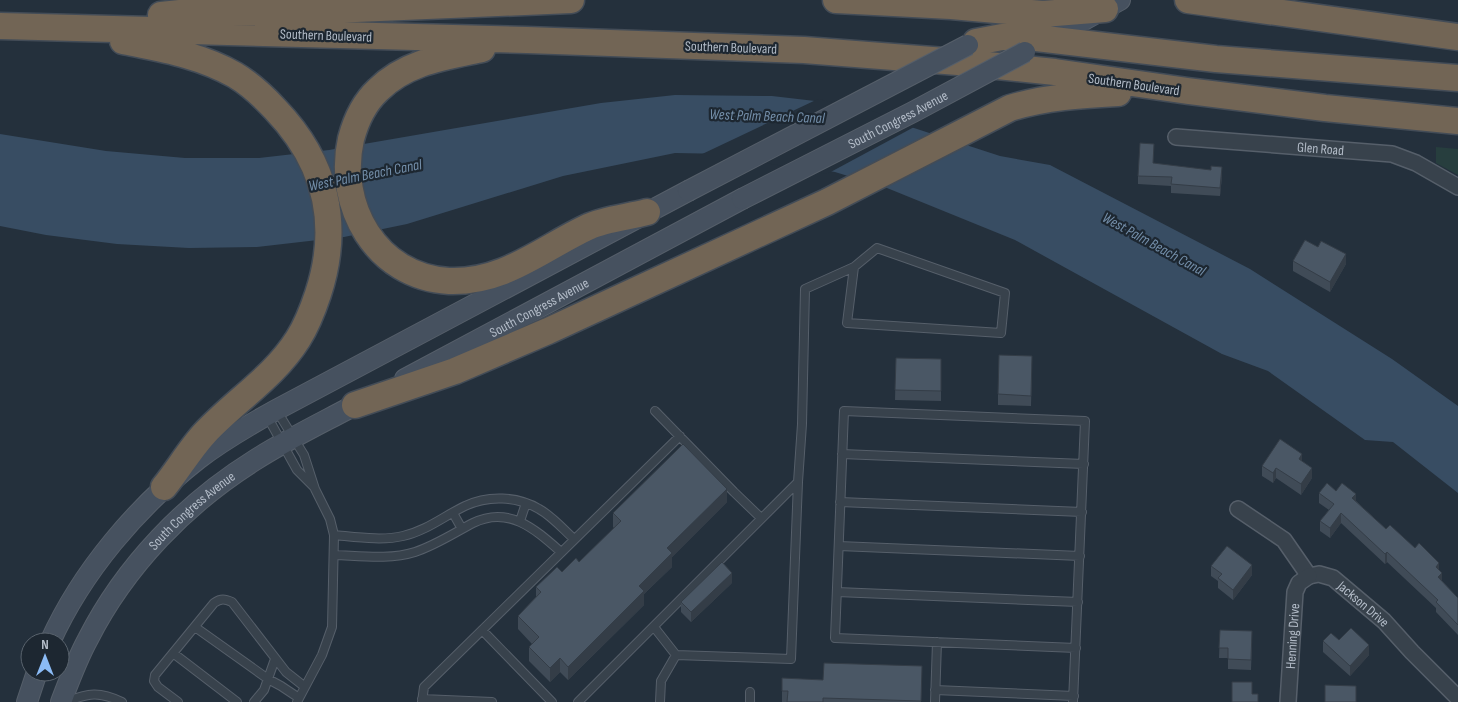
<svg xmlns="http://www.w3.org/2000/svg" width="1458" height="702" font-family="'Sofia Sans Condensed',sans-serif">
	<style>
		.green { fill: #273e3e }
		.water { fill: #384d63 }
		.pier { fill: #24303c }
		.lines { fill: none; stroke-linecap: round; stroke-linejoin: round }
		.lane-casing { stroke: #565f6a; stroke-width: 10 }
		.street-casing { stroke: #565f6a; stroke-width: 18 }
		.secondary-casing { stroke: #565f6a; stroke-width: 22 }
		.highway-casing { stroke: #434c57; stroke-width: 29 }
		.lane { stroke: #38424c; stroke-width: 8 }
		.street { stroke: #38424c; stroke-width: 15 }
		.secondary { stroke: #46515f; stroke-width: 20 }
		.highway { stroke: #726555; stroke-width: 26 }
		.secondary-bridge-casing { stroke: #565f6a; stroke-width: 22; stroke-linecap: butt }
		.secondary-bridge { stroke: #46515f; stroke-width: 20 }
		.wall { fill: #404b57 }
		.shaded-wall { fill: #343d47 }
		.building { fill: #4a5765; stroke: #343d47 }
		.labels { text-anchor: middle; stroke-width: 4.5; stroke-linejoin: round; paint-order: stroke }
		.street-label { font-size: 14px; fill: #b3bcc8; stroke: #1d2731 }
		.water-label { font-size: 15px; font-style: italic; fill: #748faa; stroke: #1d2731 }
	</style>
	<rect width="100%" height="100%" fill="#24303c"/>
	<path class="green" d="M1436 147 1458 149V175L1436 163Z"/>
	<path class="water" d="M675 95 772 96 815 101 871 114 1000 156 1050 165 1250 269 1392 359 1458 406V493L1393 442 1365 440 1268 371 1222 354 1015 240 887 188 835 172 729 154 675 153 563 176 407 224 344 237 257 247 189 248 117 244 46 235 0 226V134L106 151 185 158H259L329 150 601 103Z"/>
	<path class="pier" d="M818 99 872 111 916 126 827 174 728 156H698Z"/>
	<g class="lines">
		<defs>
			<path id="lane" d="M277 411 304 455 315 489 330 519 334 535 332 627 322 655 297 702
				M655 411 734 492 761 518
				M267 416 297 470 314 487
				M842 454 1084 464
				M840 502 1082 512
				M453 513 462 529
				M520 521 526 503
				M334 535C356 537 382 541 403 536 426 531 444 516 465 506 488 495 517 496 539 509 552 516 563 529 574 539
				M839 546 1080 556
				M335 555C361 556 390 560 415 552 436 545 454 533 473 523 509 505 536 530 561 552
				M837 592 1078 602
				M195 627 268 679 281 686 299 698
				M654 627 676 655 791 659 798 482
				M482 630 552 702
				M173 653 237 702
				M935 690 1074 696
				M422 699 492 702
				M65 702C89 693 99 691 122 702
				M178 702 158 687 154 681 155 675 214 603C221 598 225 599 232 602L286 672 305 687
				M254 702 264 690 275 659
				M422 702 424 687 680 436
				M578 702 798 482 802 424 805 289 854 267 877 248 1005 293 1001 333 847 323 854 267
				M660 702 661 681 676 655
				M750 702V692
				M935 702 937 642
				M1073 702 1085 421 844 411 835 638 1076 648"/>
			<g id="street">
				<path id="s1" d="M1176 137 1392 154 1416 163 1458 187"/>
				<path id="s2" d="M1238 509 1284 540 1309 576 1319 574 1333 578 1384 621 1412 652 1458 698"/>
				<path id="s3" d="M1288 702 1295 592 1299 583 1309 576"/>
			</g>
			<g id="secondary">
				<path d="M1046 41 1120 0"/>
				<path id="s4" d="M405 379 742 199"/>
				<path d="M50 642C82 571 137 507 198 459 223 440 249 425 276 410L688 191"/>
				<path d="M27 702 37 672"/>
				<path id="s5" d="M61 702C69 681 77 659 88 639 125 566 186 503 255 460 291 437 330 419 368 398"/>
			</g>
			<path id="highway" d="M836 0 951 6 1043 14 1105 9
				M1188 0 1458 37
				M161 15 180 13 285 12 571 0
				M0 26 527 40 804 50 958 62 1055 72 1188 91 1325 108 1458 121
				M123 41C162 49 200 55 235 75 250 84 263 96 275 109 326 162 341 224 318 294 313 309 307 325 298 339 274 377 236 400 205 433 190 449 178 470 164 487
				M976 42 1002 37H1028L1216 59 1458 78
				M482 49C444 57 406 62 378 90 364 103 356 120 351 139 336 205 376 277 449 281 504 283 541 249 588 227 604 219 629 217 647 212
				M355 405 455 371 548 331 827 202 1010 108C1046 97 1081 95 1118 93"/>
		</defs>
		<use href="#lane" class="lane-casing"/>
		<use href="#street" class="street-casing"/>
		<use href="#secondary" class="secondary-casing"/>
		<use href="#highway" class="highway-casing"/>
		<use href="#lane" class="lane"/>
		<use href="#street" class="street"/>
		<use href="#secondary" class="secondary"/>
		<use href="#highway" class="highway"/>
		<defs>
			<g id="secondary-bridge">
				<path d="M688 191 968 45"/>
				<path id="s6" d="M742 199 913 112 1025 52"/>
			</g>
		</defs>
		<use href="#secondary-bridge" class="secondary-bridge-casing"/>
		<use href="#secondary-bridge" class="secondary-bridge"/>
	</g>
	<path class="wall" d="M1154 163 1222 176 1220 196 1171 193V186L1138 184V176Z
		M1318 247 1346 264 1330 292 1293 271V261Z
		M896 358 941 359V401L895 400Z
		M1032 366 1031 406 998 405V394Z
		M1302 462 1312 478 1301 495 1276 478 1273 483 1262 476V466Z
		M1336 491 1356 501 1386 529 1415 548 1439 570 1442 581 1458 598V635L1436 612V608L1387 562 1385 564 1341 523 1330 538 1320 531V521L1329 510 1319 503V493Z
		M727 502 672 557V567L644 594V605L568 680 560 672 550 682 529 661V647L532 644 518 629V616L536 597V587L579 562 614 528 613 527V513Z
		M1211 566 1252 575 1233 600 1218 588V581L1211 576Z
		M732 583 691 622 681 612V602Z
		M1220 630 1252 642 1251 670 1228 669V658H1219Z
		M1339 640 1369 655 1350 676 1323 652V641Z
		M922 666 921 702H782V678L823 680Z"/>
	<path class="shaded-wall" d="M1222 167V176L1220 196V188Z
		M1346 254V264L1330 292V282Z
		M1302 454V464L1299 459Z
		M1276 468V478L1273 483V473Z
		M1312 468V478L1301 495V484Z
		M727 489V502L672 557V567L644 594V605L568 680V667L639 586 667 548Z
		M1356 494V504L1352 498Z
		M1341 513V523L1330 538V528Z
		M1387 552V562L1385 564V554Z
		M1439 563V573L1436 567Z
		M1252 565V575L1233 600V590Z
		M732 573V583L691 622V612Z
		M1442 573V583L1438 577Z
		M1369 645V655L1350 676V666Z
		M560 658V672L550 682V668Z"/>
	<path class="building" d="M1140 143 1154 144 1153 163 1211 170V166L1222 167 1220 188 1171 184 1172 177 1138 176Z
		M1305 240 1318 247 1321 241 1346 254 1330 282 1293 261Z
		M999 355 1032 356 1031 396 998 394Z
		M896 358 941 359V391L895 390Z
		M1280 439 1302 454 1299 459 1312 468 1301 484 1276 468 1273 473 1262 466Z
		M683 444 727 489 667 548 672 553 639 586 644 591 568 667 560 658 550 668 529 647 539 637 518 616 541 592 536 587 557 567 562 572 576 558 579 562 621 521 613 513Z
		M1327 483 1336 491 1342 483 1356 494 1352 498 1386 529 1390 525 1415 548 1419 543 1439 563 1436 567 1442 573 1438 577 1458 598V625L1436 602 1438 600 1387 552 1385 554 1341 513 1330 528 1320 521 1334 504 1319 493Z
		M1227 546 1252 565 1233 590 1218 578 1222 574 1211 566Z
		M722 562 732 573 691 612 681 602Z
		M1351 628 1369 645 1350 666 1323 641 1331 633 1339 640Z
		M1220 630 1252 631 1251 660 1228 659V648H1219Z
		M824 663 922 666 921 701 823 698V702H787L788 691H782V678L823 680Z
		M1232 682H1252V694H1258V702H1232Z
		M1325 685 1356 686V702H1325Z"/>
	<g class="labels">
		<g class="street-label">
			<text transform="translate(326 35) rotate(2)" y="5">Southern Boulevard</text>
			<text transform="translate(731 47) rotate(2)" y="5">Southern Boulevard</text>
			<text transform="translate(1134 84) rotate(8)" y="5">Southern Boulevard</text>
			<text dy="5" stroke="none"><textPath href="#s6" startOffset="175">South Congress Avenue</textPath></text>
			<text dy="5" stroke="none"><textPath href="#s1" startOffset="145">Glen Road</textPath></text>
			<text dy="5" stroke="none"><textPath href="#s4" startOffset="152">South Congress Avenue</textPath></text>
			<text dy="5" stroke="none"><textPath href="#s5" startOffset="235">South Congress Avenue</textPath></text>
			<text dy="5" stroke="none"><textPath href="#s2" startOffset="164">Jackson Drive</textPath></text>
			<text dy="5" stroke="none"><textPath href="#s3" startOffset="66">Henning Drive</textPath></text>
		</g>
		<g class="water-label">
			<text transform="translate(767 116) rotate(2)" y="5">West Palm Beach Canal</text>
			<text transform="translate(365 175) rotate(-11)" y="5">West Palm Beach Canal</text>
			<text transform="translate(1154 244) rotate(29)" y="5">West Palm Beach Canal</text>
		</g>
	</g>
	<g transform="translate(45 657)"><circle r="24" fill="#1d2731" stroke="#59636d"/>
	<path d="M0-4L9 19L0 12L-9 19Z" fill="#8bbbf5"/>
	<text y="-8" font-size="14" font-weight="bold" text-anchor="middle" fill="#b3bcc8">N</text>
	</g>
</svg>
